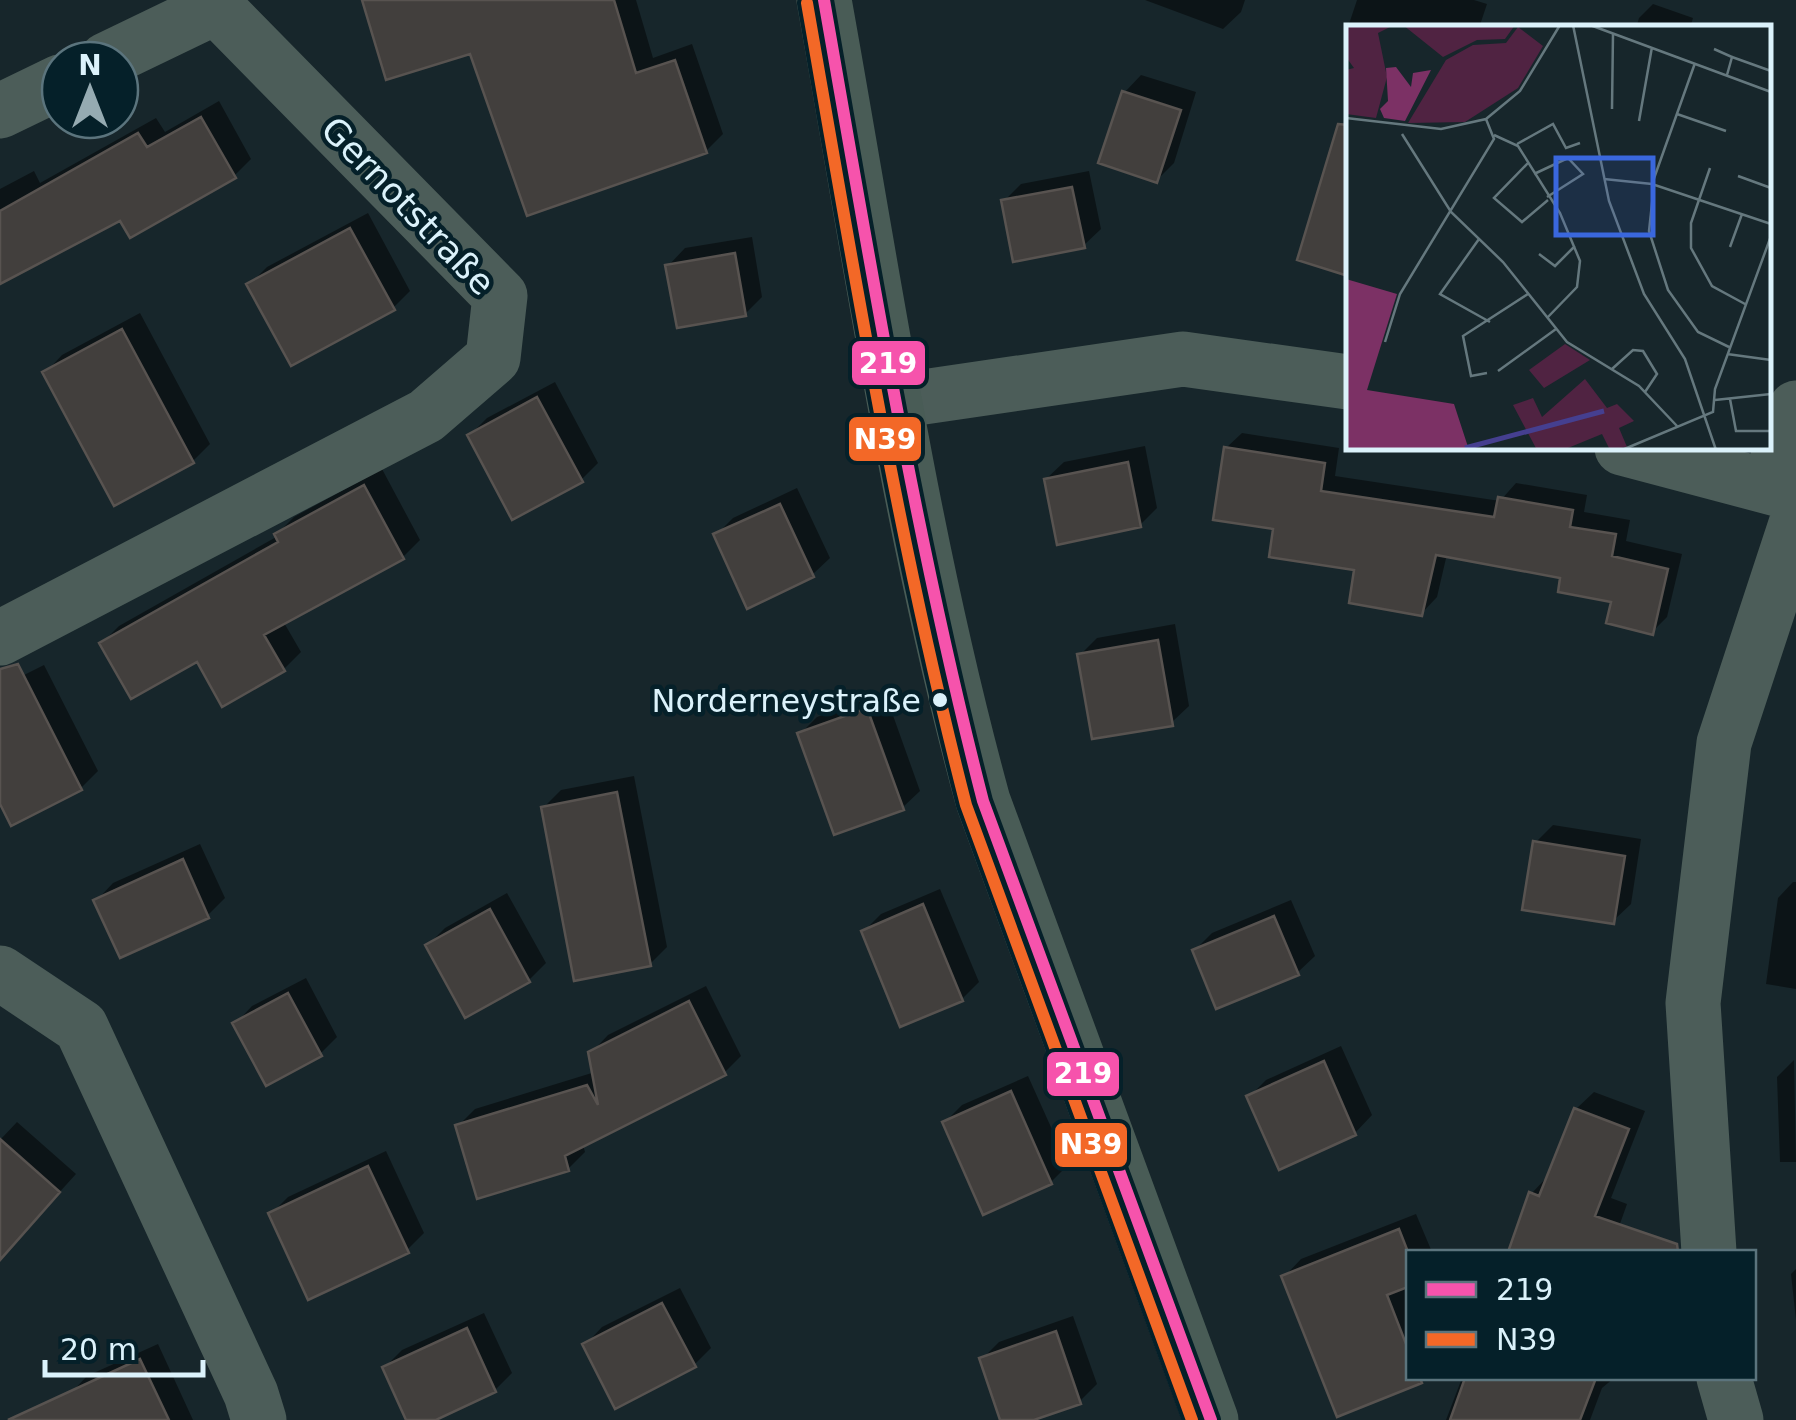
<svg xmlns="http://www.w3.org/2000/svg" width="1796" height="1420" font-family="'DejaVu Sans',sans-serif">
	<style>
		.shadow { fill: #0007 }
		.building { fill: #423f3d; stroke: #585350; stroke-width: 2.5 }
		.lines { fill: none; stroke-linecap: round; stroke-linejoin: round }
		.street { stroke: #4c5d59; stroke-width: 55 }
		.secondary { stroke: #495c56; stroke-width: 55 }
		.bus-1-casing { stroke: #052029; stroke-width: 20 }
		.bus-2-casing { stroke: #052029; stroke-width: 20 }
		.bus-1 { stroke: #f653ac; stroke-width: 12 }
		.bus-2 { stroke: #f36827; stroke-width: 12 }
		.bus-dot { fill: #dbf2fb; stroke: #052029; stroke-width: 4 }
		.labels { text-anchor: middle; stroke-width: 9; stroke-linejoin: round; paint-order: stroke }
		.bus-label { font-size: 32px; fill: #dbf2fb; stroke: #052029; text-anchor: end }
		.street-label { font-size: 35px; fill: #dbf2fb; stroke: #052029 }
		.inset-river { fill: none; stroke: #453f90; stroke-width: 5 }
		.inset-road { fill: none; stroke: #65787e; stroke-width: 2.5 }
		.view { fill: #3a67dd; fill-opacity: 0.15; stroke: #3a67dd; stroke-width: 5 }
		.inset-edge { fill: none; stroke: #dbf2fb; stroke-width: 5 }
		.line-badge { stroke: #052029; stroke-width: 4 }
		.badge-label { font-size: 28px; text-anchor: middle; font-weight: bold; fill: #fff }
	</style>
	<rect width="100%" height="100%" fill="#17262b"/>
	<path class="shadow" d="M365 0H636L653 58 692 44 723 134 706 151 472 51Z
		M1145 0H1245L1241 12 1223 29Z
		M1357 0H1474L1487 4 1479 28H1348V38L1345 36Z
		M1653 4 1693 18 1690 28H1636L1639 18Z
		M1141 75 1196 92 1174 163 1157 180 1124 93Z
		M219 101 251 159 234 176 121 217 0 282V189L34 171 40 183 156 118 165 132Z
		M1348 120V273L1300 258 1320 191Z
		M1089 171 1101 229 1083 246 1004 201 1021 184Z
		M368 213 410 291 393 308 250 284 267 267Z
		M752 237 762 297 745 314 668 266 685 248Z
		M140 313 210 444 193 461 115 502 45 373 62 355Z
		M555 382 598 463 581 480 470 435 487 418Z
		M1242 433 1339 448 1335 476 1500 501 1516 483 1587 495 1584 512 1630 520 1626 541 1682 554 1667 617 1652 632 1614 600 1563 576 1447 554 1437 597 1422 613 1357 568 1276 527 1226 448Z
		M1145 446 1157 508 1140 525 1046 479 1064 462Z
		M382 469 420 540 403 557 283 621 301 652 284 669 102 643 119 626 278 536 277 534 294 517Z
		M797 488 830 558 812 575 716 535 733 518Z
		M1175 624 1189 706 1171 723 1080 655 1097 638Z
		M44 665 98 771 81 788 0 798V687Z
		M885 693 920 791 902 808 800 734 817 717Z
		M634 776 667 947 650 964 543 808 561 790Z
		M1553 825 1641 839 1631 904 1613 921 1536 842Z
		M200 844 225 898 208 915 96 901 113 883Z
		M1793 882H1796V989L1766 984 1778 898Z
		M940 889 979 982 962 999 864 931 881 914Z
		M507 893 546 963 529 980 428 945 445 928Z
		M1291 900 1315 956 1297 973 1195 950 1212 933Z
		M306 978 337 1037 320 1054 235 1024 252 1006Z
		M706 986 741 1056 724 1073 583 1145 585 1152 568 1169 458 1126 475 1109 595 1072 591 1053 608 1035Z
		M1341 1046 1372 1115 1355 1133 1280 1166 1249 1097 1266 1080Z
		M1794 1060 1796 1162H1780L1777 1077Z
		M1028 1076 1068 1165 1051 1182 945 1122 962 1105Z
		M1594 1092 1645 1111 1611 1198 1627 1204 1610 1252H1511L1531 1194 1548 1176 1576 1109Z
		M17 1122 76 1174 26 1229 0 1237V1140Z
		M386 1151 424 1233 407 1250 271 1214 288 1197Z
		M1416 1214 1432 1252H1408V1378H1430L1338 1413 1284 1277 1301 1259Z
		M1796 1269V1320L1791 1274Z
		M680 1288 711 1348 694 1365 585 1345 602 1327Z
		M484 1313 512 1373 495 1390 430 1420H409L385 1367 402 1350Z
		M1073 1316 1097 1384 1080 1401 1027 1420H1003L982 1359 999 1342Z
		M158 1344 193 1420H82L70 1394 87 1376Z
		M1462 1378H1614L1602 1388 1590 1420H1446Z"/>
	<path class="building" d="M362 0H614L636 73 675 60 707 153 527 216 470 54 386 80Z
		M1122 91 1181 110 1157 183 1098 163Z
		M201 117 236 178 130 238 120 221 0 284V211L138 133 147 147Z
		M1338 124 1348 125V276L1297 260Z
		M1072 187 1085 248 1013 262 1001 200Z
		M350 228 395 310 291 366 246 284Z
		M735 253 746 316 677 328 665 265Z
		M122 329 194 463 114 506 42 372Z
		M537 397 583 482 512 520 467 435Z
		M1224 447 1325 463 1321 491 1494 517 1498 497 1573 510 1570 527 1616 534 1612 556 1668 569 1653 635 1606 623 1611 602 1558 592 1560 578 1436 555 1422 616 1349 603 1354 570 1269 557 1273 529 1213 520Z
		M1128 462 1141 527 1057 545 1044 479Z
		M364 485 404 559 264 635 285 671 222 707 197 662 131 699 99 643 278 542 274 534Z
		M780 504 814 577 747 609 713 534Z
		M1158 640 1173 726 1092 739 1077 654Z
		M18 664 82 790 11 826 0 804V669Z
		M867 708 904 810 834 835 797 733Z
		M617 792 651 966 574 981 541 807Z
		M1533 841 1625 856 1614 924 1522 910Z
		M183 859 209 918 120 958 93 900Z
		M923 904 963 1001 900 1027 861 931Z
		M490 909 530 982 465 1018 425 945Z
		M1274 916 1299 975 1216 1009 1192 950Z
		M288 993 322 1056 266 1086 232 1023Z
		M689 1001 726 1075 565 1156 569 1171 477 1199 455 1125 587 1085 598 1105 588 1052Z
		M1324 1061 1356 1135 1279 1170 1246 1096Z
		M1011 1091 1052 1184 983 1215 942 1122Z
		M1574 1108 1629 1129 1595 1216 1677 1244 1678 1252H1508L1529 1192 1539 1196Z
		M0 1139 60 1192 0 1260Z
		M368 1166 409 1253 308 1300 268 1213Z
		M1399 1229 1408 1252V1287L1387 1295 1408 1349V1378H1420L1422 1383 1337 1417 1281 1276Z
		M662 1303 696 1367 615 1409 582 1344Z
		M467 1328 496 1392 436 1420H406L382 1367Z
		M1056 1331 1081 1404 1034 1420H1000L979 1358Z
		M140 1359 169 1420H8Z
		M1465 1378H1596L1580 1420H1450Z"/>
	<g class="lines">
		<path class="street" d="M0 111 60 82
			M896 401 1183 359 1348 382
			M1622 448 1796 494
			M1768 486 1796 408
			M0 638 426 416 493 358 500 296 216 7 106 60
			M0 973 81 1027 251 1394 259 1420
			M1709 1252 1693 1003 1724 743 1796 524
			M1724 1378 1736 1420"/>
		<path class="secondary" d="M824 0C872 267 911 539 983 801L1211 1420"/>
		<defs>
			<path id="bus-1" d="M824 0C871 268 915 537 983 801L1211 1420"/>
			<path id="bus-2" d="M807 3C854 272 898 541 966 805L1192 1420"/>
		</defs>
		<use href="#bus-1" class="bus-1-casing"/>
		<use href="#bus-2" class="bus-2-casing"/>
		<use href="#bus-1" class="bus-1"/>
		<use href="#bus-2" class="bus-2"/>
	</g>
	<circle class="bus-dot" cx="940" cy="700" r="9"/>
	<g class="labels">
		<g class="bus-label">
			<text x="921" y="712">Norderneystraße</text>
		</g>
		<g class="street-label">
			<text transform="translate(408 206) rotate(46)" y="12">Gernotstraße</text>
		</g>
	</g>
	<g transform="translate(1346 25)">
		<rect width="425" height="425" fill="#17262b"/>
		<path d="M0 0H48L32 8 41 52 30 93 0 89V45L8 43 0 32ZM57 0H169L159 14 131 15 97 32ZM172 2 197 21 172 63 119 97 62 98 100 35 127 20 160 18ZM219 319 244 335 198 363 183 345ZM239 354 261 383 271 379 288 396 273 403 281 422 264 425 256 409 217 425H191L167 380 187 373 196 392Z" fill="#502342"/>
		<path d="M50 42 65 62 67 48 85 45 59 96 38 93 34 84 42 76 40 43ZM0 254 51 269 21 365 108 379 123 425H0Z" fill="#7c3165"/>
		<path class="inset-river" d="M119 423 258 386"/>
		<path class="inset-road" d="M227 0 263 176 298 269 339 334 370 425M244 0 425 67M368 24 386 32 381 50M386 32 425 46M266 84 267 8M331 89 380 106M0 93 95 104 140 94 174 66 214 0M293 96 306 22M56 109 105 187 157 237 221 317 293 361 331 401M148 110 172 121 214 188 234 236 231 262 201 293M171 119 207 99 220 123 234 118M182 138 148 173 176 197 202 175M364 143 345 198V223L366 261 399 279M188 149 222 133 237 149 201 172M392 151 425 163M258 154 306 159 425 199M306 159 349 38M308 160 303 206 322 265 352 307 383 322M133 214 94 269 144 297M384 222 396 189M193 229 209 241 229 221M39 317 54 269 148 114 140 94M381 329 425 335M266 344 287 325 297 326 311 349 299 367M152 346 210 304M141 348 125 351 117 311 182 269M384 374 390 406H425M369 375 425 369M276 425 367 387 369 364 425 211"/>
		<path class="view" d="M210 133H307V210H210Z"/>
		<rect width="425" height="425" class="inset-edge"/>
	</g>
	<g class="line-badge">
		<rect x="850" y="339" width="77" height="48" rx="10" fill="#f653ac"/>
		<rect x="847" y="415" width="76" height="48" rx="10" fill="#f36827"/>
		<rect x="1045" y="1050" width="76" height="48" rx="10" fill="#f653ac"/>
		<rect x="1053" y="1121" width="76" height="48" rx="10" fill="#f36827"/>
	</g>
	<g class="badge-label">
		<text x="888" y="373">219</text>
		<text x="885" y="449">N39</text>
		<text x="1083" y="1083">219</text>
		<text x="1091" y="1154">N39</text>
	</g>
	<rect x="1406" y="1250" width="350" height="130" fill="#052029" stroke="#5b747d" stroke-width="2.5"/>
	<rect x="1426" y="1282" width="50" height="15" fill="#f653ac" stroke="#5b747d" stroke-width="2.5"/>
	<text x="1496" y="1300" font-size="30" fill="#dbf2fb">219</text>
	<rect x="1426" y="1332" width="50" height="15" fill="#f36827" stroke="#5b747d" stroke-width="2.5"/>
	<text x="1496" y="1350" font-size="30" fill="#dbf2fb">N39</text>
	<g transform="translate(90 90)"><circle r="48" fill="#052029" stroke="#5b747d" stroke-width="2.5"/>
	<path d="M0-8L18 38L0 25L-18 38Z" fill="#96abb2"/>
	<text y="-15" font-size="28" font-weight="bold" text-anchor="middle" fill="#dbf2fb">N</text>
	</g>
	<path d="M45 1360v15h158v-15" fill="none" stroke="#dbf2fb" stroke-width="5"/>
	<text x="60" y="1360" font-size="30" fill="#dbf2fb" stroke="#052029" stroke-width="8" paint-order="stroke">20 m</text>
</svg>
